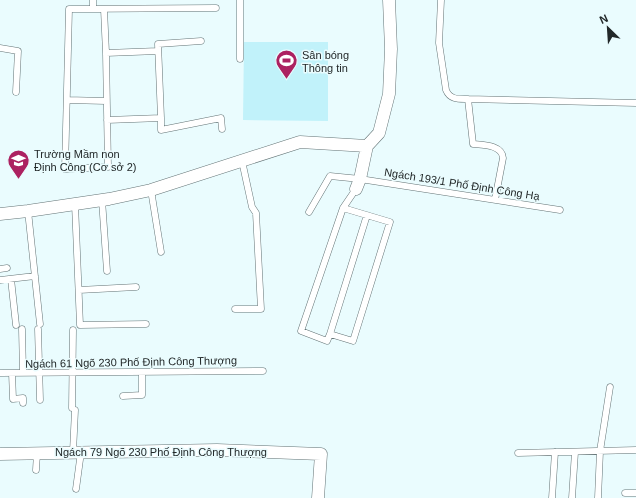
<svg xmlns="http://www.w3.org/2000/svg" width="636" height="498" font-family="Helvetica,sans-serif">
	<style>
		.green { fill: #c1f2fa }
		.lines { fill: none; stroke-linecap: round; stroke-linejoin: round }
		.lane-casing { stroke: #637375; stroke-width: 7 }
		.street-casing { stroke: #637375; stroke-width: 13 }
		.lane { stroke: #fff; stroke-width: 6 }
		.street { stroke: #fff; stroke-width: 12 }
		.labels { text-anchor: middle; stroke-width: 3; stroke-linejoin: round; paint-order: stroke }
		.poi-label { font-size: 11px; fill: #222829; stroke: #eafcfe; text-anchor: start }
		.street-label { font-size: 11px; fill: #222829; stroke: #eafcfe }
	</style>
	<rect width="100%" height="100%" fill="#eafcfe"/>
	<path class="green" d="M244 42H328V121L243 120Z"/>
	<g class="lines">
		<defs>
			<path id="lane" d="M240 0V59
				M441 0 439 43 446 90C450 100 459 99 468 99L636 103
				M93 9V0
				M104 9 106 53 108 167 65 169 69 9 216 8
				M0 48 18 51 16 92
				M106 53 158 51
				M468 99 473 144C484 145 502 145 503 158L495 200
				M67 100 106 101
				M161 118V130L221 118 222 129
				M107 120 161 118 158 44 201 41
				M151 190 161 252
				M102 200 107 271
				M75 204 80 325 146 324
				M343 208 390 222 353 341 330 334 327 341 301 331 343 208 356 189
				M28 211 40 324
				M309 212 330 176 360 179 560 210
				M0 269 7 268
				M11 279 16 325
				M0 280 35 276
				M79 290 136 287
				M235 309H261L256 213 252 207 242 161
				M22 329 23 373
				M38 329 40 400
				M330 334 367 215
				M0 373 263 371
				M12 373 13 399 23 398V403
				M123 396 142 395V372
				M72 408 73 330
				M73 452 75 410
				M518 453 636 450
				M36 470 37 453
				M76 489 81 452
				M625 493H636
				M552 498 555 452
				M572 498 575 452
				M598 498 600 451 610 387"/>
			<path id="street" d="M356 189 360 179 367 146 379 133 389 94 391 49 389 0
				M0 214 28 211 109 199 151 190 300 142 367 146
				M0 454 217 450 321 454 318 498"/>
		</defs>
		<use href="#lane" class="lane-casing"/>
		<use href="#street" class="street-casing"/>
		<use href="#lane" class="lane"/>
		<use href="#street" class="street"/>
	</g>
	<defs>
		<symbol id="stadium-pin" viewBox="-11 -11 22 30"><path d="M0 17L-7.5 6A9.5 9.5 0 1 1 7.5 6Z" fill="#ac2161" stroke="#eafcfe"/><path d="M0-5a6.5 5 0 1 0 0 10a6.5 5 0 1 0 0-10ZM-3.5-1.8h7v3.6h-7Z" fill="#fff"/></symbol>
		<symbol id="school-pin" viewBox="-11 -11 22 30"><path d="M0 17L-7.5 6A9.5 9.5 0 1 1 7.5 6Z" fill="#ac2161" stroke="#eafcfe"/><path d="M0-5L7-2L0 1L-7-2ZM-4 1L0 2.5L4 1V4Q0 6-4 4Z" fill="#fff"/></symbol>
	</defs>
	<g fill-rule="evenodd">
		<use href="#stadium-pin" x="274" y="48" width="25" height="34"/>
		<use href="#school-pin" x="6" y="148" width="25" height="34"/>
	</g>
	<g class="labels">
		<g class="poi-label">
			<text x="302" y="59">Sân bóng<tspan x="302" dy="13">Thông tin</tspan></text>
			<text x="34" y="158">Trường Mầm non<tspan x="34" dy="13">Định Công (Cơ sở 2)</tspan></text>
		</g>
		<g class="street-label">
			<text transform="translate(462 184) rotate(9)" y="4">Ngách 193/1 Phố Định Công Hạ</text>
			<text transform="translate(131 362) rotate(-1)" y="4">Ngách 61 Ngõ 230 Phố Định Công Thượng</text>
			<text x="161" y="456">Ngách 79 Ngõ 230 Phố Định Công Thượng</text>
		</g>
	</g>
	<g transform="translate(608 28) rotate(335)" stroke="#eafcfe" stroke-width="3" paint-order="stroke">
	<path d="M0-3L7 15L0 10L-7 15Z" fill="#222829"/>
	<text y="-6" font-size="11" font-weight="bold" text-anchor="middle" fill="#222829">N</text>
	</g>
</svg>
